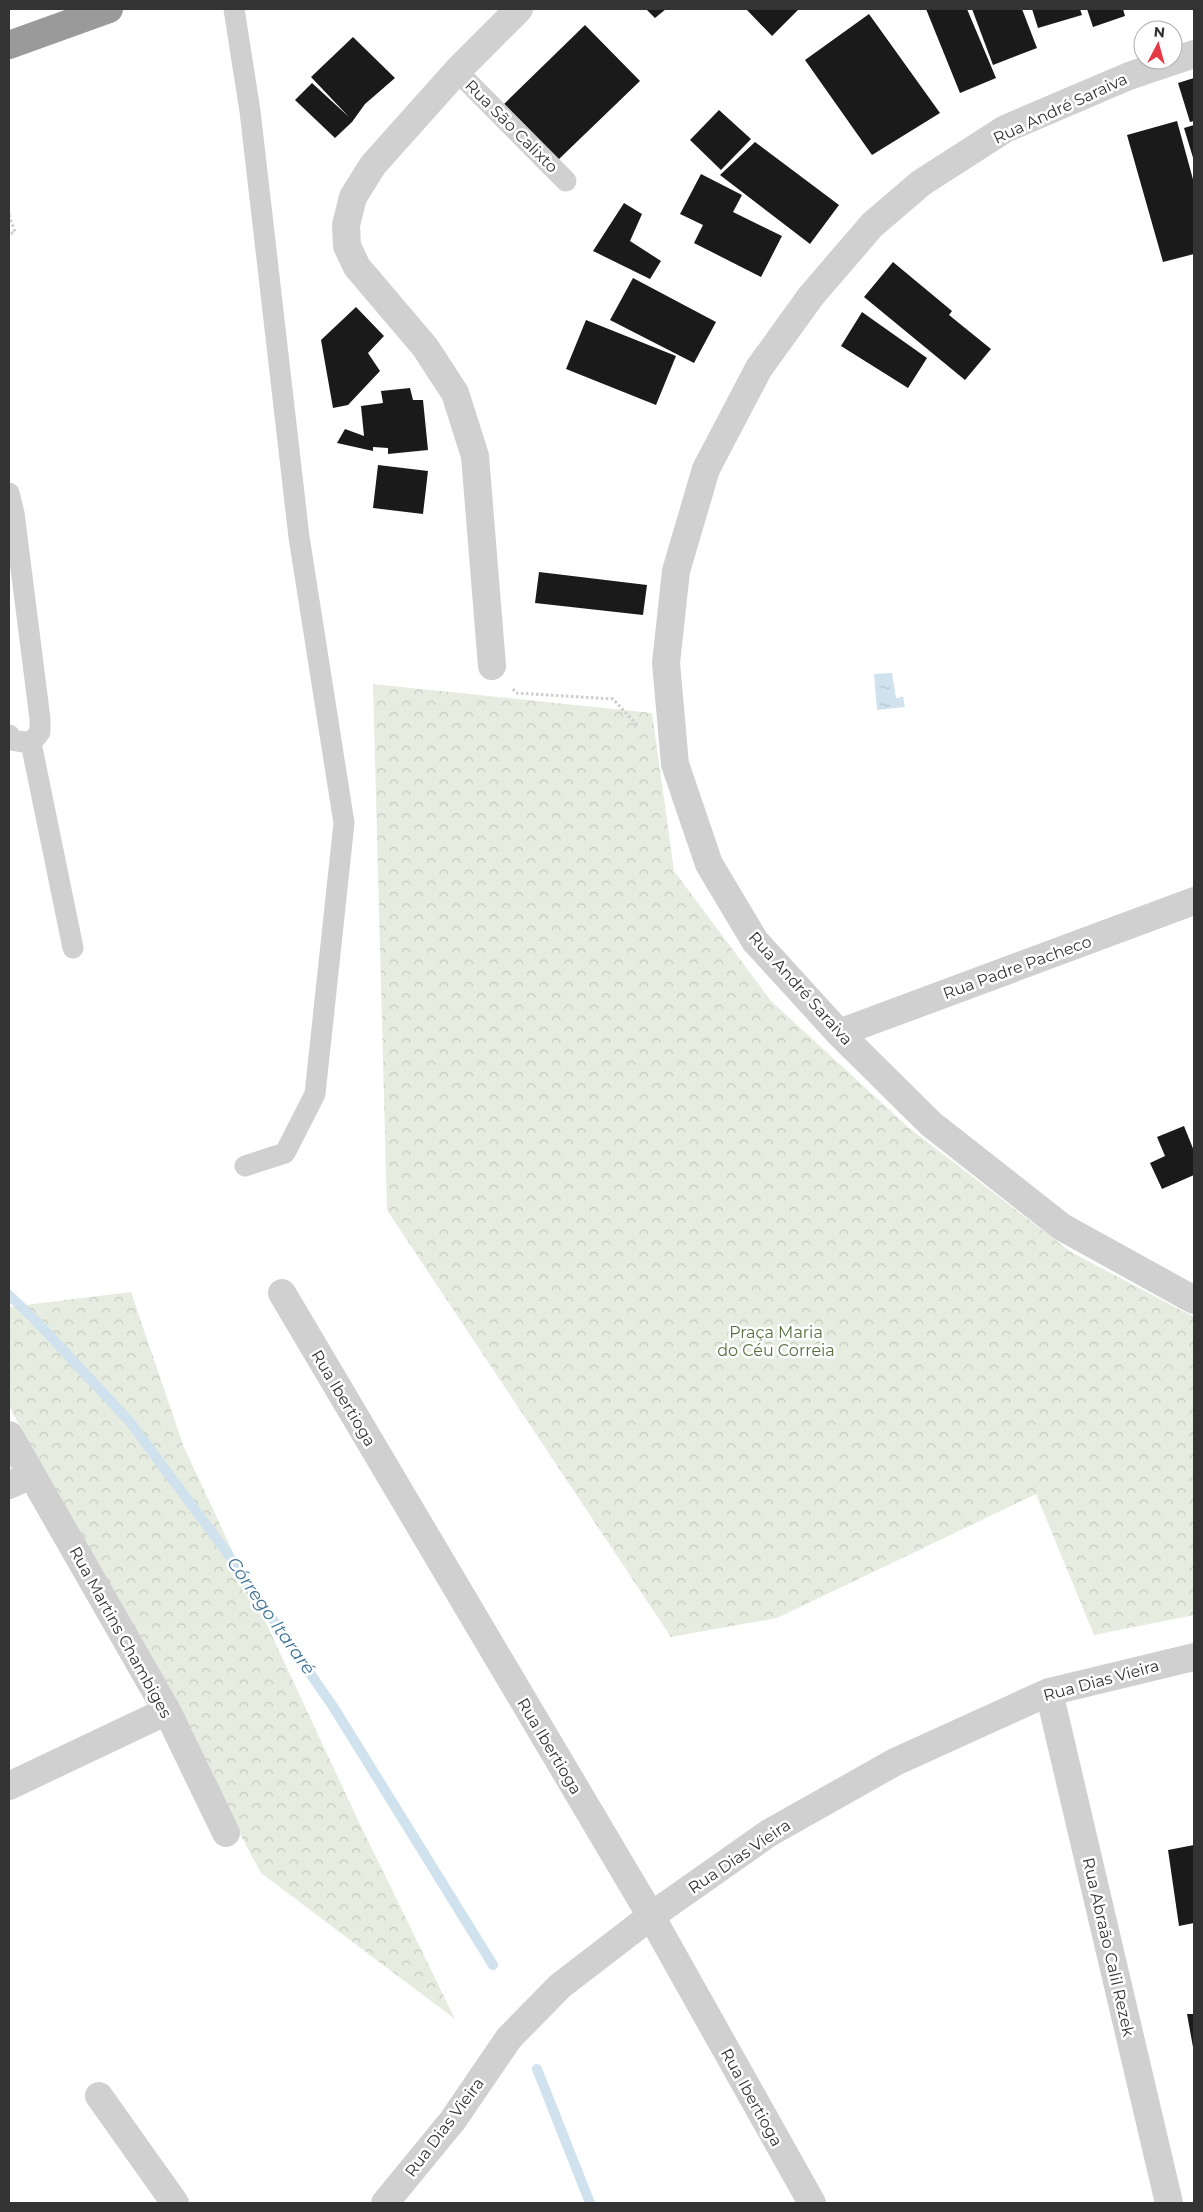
<svg xmlns="http://www.w3.org/2000/svg" width="1203" height="2212" font-family="Montserrat,sans-serif">
	<style>
		.forest { fill: url(#forest-crowns) }
		.water { fill: url(#water-ripples) }
		.lines { fill: none; stroke-linecap: round; stroke-linejoin: round }
		.stream { stroke: #cfe2ee; stroke-width: 10 }
		.building { fill: #1a1a1a }
		.path { stroke: #cdcdcd; stroke-width: 3; stroke-dasharray: 2.5 2.5; stroke-linecap: butt }
		.lane { stroke: #d0d0d0; stroke-width: 21 }
		.street { stroke: #d0d0d0; stroke-width: 28 }
		.highway { stroke: #9a9a9a; stroke-width: 28 }
		.labels { text-anchor: middle; stroke-width: 5; stroke-linejoin: round; paint-order: stroke }
		.street-label { font-size: 16px; fill: #333; stroke: #fff }
		.park-label { font-size: 16px; fill: #56703f; stroke: #fff }
		.water-label { font-size: 18px; font-style: italic; fill: #3f7597; stroke: #fff }
	</style>
	<defs>
		<pattern id="forest-crowns" width="20" height="18" patternUnits="userSpaceOnUse" patternTransform="scale(1.25)"><rect width="20" height="18" fill="#e6ecdf"/><path d="M2 6a3 3 0 1 1 6 0M12 15a3 3 0 1 1 6 0" fill="none" stroke="#c6cbc0"/></pattern>
		<pattern id="water-ripples" width="26" height="14" patternUnits="userSpaceOnUse" patternTransform="scale(1.25)"><rect width="26" height="14" fill="#cfe2ee"/><path d="M2 4q2-2 4 0t4 0M15 11q2-2 4 0t4 0" fill="none" stroke="#b2c2cd"/></pattern>
	</defs>
	<rect width="100%" height="100%" fill="#fff"/>
	<path class="forest" d="M373 684 652 713 674 871 771 1001 909 1128 1071 1252 1194 1317V1615L1094 1635 1036 1494 777 1618 671 1637 387 1210Z
		M131 1292 183 1445 356 1816 455 2019 261 1873 9 1406V1307Z"/>
	<path class="water" d="M892 673 896 698 903 697 905 707 877 710 874 674Z"/>
	<g class="lines">
		<path class="stream" d="M9 1295 38 1323 130 1422 225 1550 334 1708 493 1965
			M537 2069 590 2203"/>
	</g>
	<path class="building" d="M646 9H666L655 18Z
		M746 9H799L772 36Z
		M926 9H967L996 78 960 93Z
		M972 9H1022L1037 48 993 65Z
		M1032 9H1080L1082 15 1038 28Z
		M1087 9H1123L1125 16 1093 27Z
		M869 14 940 113 872 155 805 60Z
		M585 25 640 81 558 160 503 105Z
		M353 37 395 78 365 104 352 122 335 138 295 100 312 83 349 117 311 77Z
		M1194 78V121L1190 122 1178 83Z
		M719 110 751 139 721 170 690 140Z
		M1177 121 1194 183V254L1163 262 1127 135Z
		M1194 125V161L1184 128Z
		M755 142 839 205 810 244 720 175Z
		M701 174 742 195 733 212 782 236 761 277 694 243 703 225 680 214Z
		M624 203 642 214 630 241 661 261 650 279 593 251Z
		M893 262 952 311 949 315 991 349 965 380 864 297Z
		M633 278 716 322 694 363 610 320Z
		M356 307 384 336 368 353 380 371 348 405 333 408 321 340Z
		M862 312 927 358 908 388 841 346Z
		M586 320 676 356 656 405 566 369Z
		M410 388 413 400H423L428 450 388 454V448L373 447V451L337 443 345 429 364 436 361 406 383 403 381 391Z
		M378 465 428 471 423 514 373 508Z
		M539 572 647 585 643 615 535 603Z
		M1184 1126 1194 1151V1175L1162 1189 1150 1163 1165 1156 1157 1137Z
		M1194 1845V1923L1179 1926 1168 1850Z
		M1187 2014H1194V2047H1193Z"/>
	<g class="lines">
		<path class="path" d="M9 215 15 232 9 234
			M513 689 516 693 613 699 638 726"/>
		<path class="lane" d="M234 9 250 111 299 537 344 823 315 1094 285 1153 245 1166
			M457 71 566 181
			M9 493 14 513 40 719V732L31 743 11 740 9 735
			M31 743 73 948"/>
		<path class="street" d="M1194 54 1129 76 1005 129 921 183 872 225 811 296 759 368 706 469 676 571 666 663 675 764 709 864 755 941 839 1033 931 1124 1062 1227 1194 1300
			M492 666 475 456 455 393 425 347 357 267 347 246 346 225 353 197 373 165 457 71 519 9
			M839 1033 1194 901
			M282 1293 651 1916 812 2203
			M9 1435 167 1711 226 1833
			M9 1485 32 1475
			M1049 1692 1169 2203
			M9 1786 167 1711
			M99 2096 175 2203
			M385 2203 453 2120 509 2038 560 1986 651 1916 769 1833 895 1762 1049 1692 1194 1657"/>
		<path class="highway" d="M9 45 109 9"/>
	</g>
	<g class="labels">
		<g class="street-label">
			<text transform="translate(1060 108) rotate(-25)" y="6">Rua André Saraiva</text>
			<text transform="translate(512 126) rotate(45)" y="6">Rua São Calixto</text>
			<text transform="translate(1017 967) rotate(-20)" y="6">Rua Padre Pacheco</text>
			<text transform="translate(801 988) rotate(48)" y="6">Rua André Saraiva</text>
			<text transform="translate(344 1398) rotate(59)" y="6">Rua Ibertioga</text>
			<text transform="translate(121 1632) rotate(61)" y="6">Rua Martins Chambiges</text>
			<text transform="translate(1101 1680) rotate(-15)" y="6">Rua Dias Vieira</text>
			<text transform="translate(550 1746) rotate(59)" y="6">Rua Ibertioga</text>
			<text transform="translate(739 1856) rotate(-34)" y="6">Rua Dias Vieira</text>
			<text transform="translate(1109 1947) rotate(77)" y="6">Rua Abraão Calil Rezek</text>
			<text transform="translate(752 2097) rotate(61)" y="6">Rua Ibertioga</text>
			<text transform="translate(444 2127) rotate(-53)" y="6">Rua Dias Vieira</text>
		</g>
		<g class="park-label">
			<text x="776" y="1338">Praça Maria<tspan x="776" dy="18">do Céu Correia</tspan></text>
		</g>
		<g class="water-label">
			<text transform="translate(271 1616) rotate(55)" y="6">Córrego Itararé</text>
		</g>
	</g>
	<rect width="1203" height="2212" fill="none" stroke="#333333" stroke-width="20"/>
	<g transform="translate(1158 45) rotate(6)"><circle r="24" fill="#ffffff" stroke="#adadad"/>
	<path d="M0-4L9 19L0 12L-9 19Z" fill="#e63946"/>
	<text y="-8" font-size="14" font-weight="bold" text-anchor="middle" fill="#333333">N</text>
	</g>
</svg>
